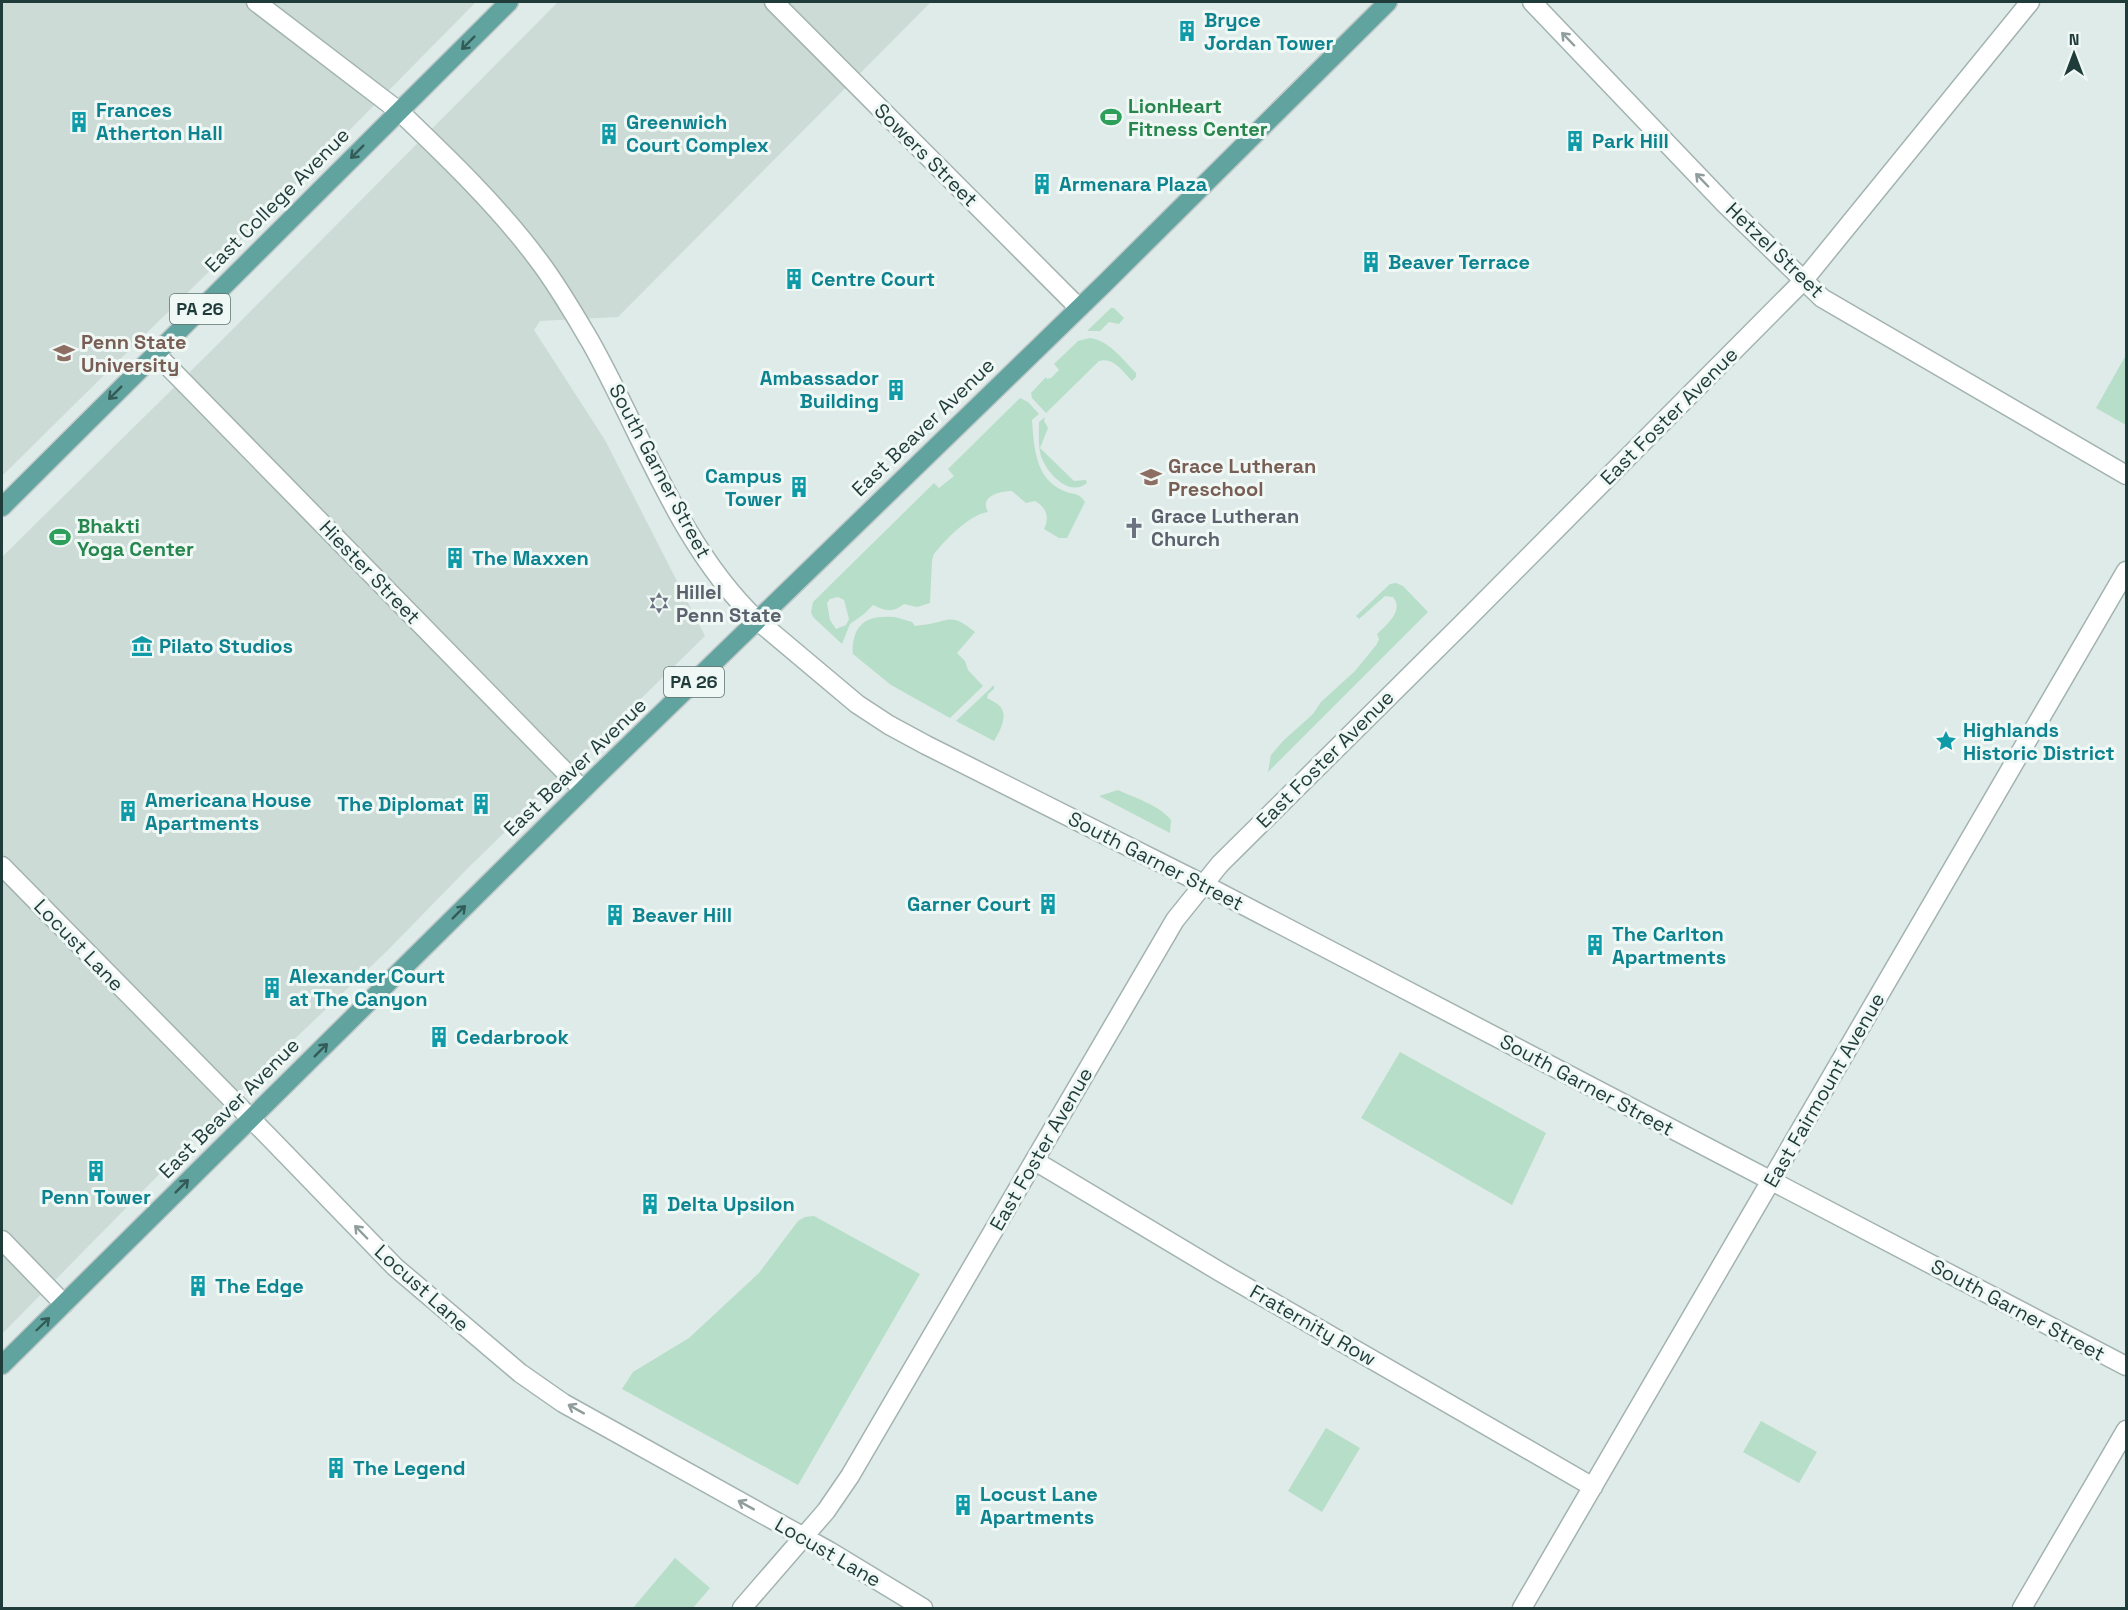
<svg xmlns="http://www.w3.org/2000/svg" width="2128" height="1610" font-family="'Space Grotesk',sans-serif">
	<style>
		.built { fill: #cddbd7 }
		.green { fill: #b6dec8; fill-rule: evenodd }
		.lines { fill: none; stroke-linecap: round; stroke-linejoin: round }
		.minor-casing { stroke: #a2b3b0; stroke-width: 21 }
		.tertiary-casing { stroke: #a2b3b0; stroke-width: 21 }
		.primary-casing { stroke: #c0c8c8; stroke-width: 21 }
		.minor { stroke: #fff; stroke-width: 18 }
		.tertiary { stroke: #fff; stroke-width: 18 }
		.primary { stroke: #61a39e; stroke-width: 18 }
		.oneway { stroke: #8f9e9c }
		.oneway2 { stroke: #335b58 }
		.labels { text-anchor: middle; stroke-width: 6; stroke-linejoin: round; paint-order: stroke }
		.shield { fill: #f0f8f5; stroke: #5e7472; stroke-width: 1.5 }
		.shield-label { font-size: 18px; font-weight: bold; fill: #1f3c3a }
		.culture-label { font-size: 20px; font-weight: bold; fill: #0d838f; stroke: #f0f8f5; text-anchor: start }
		.leisure-label { font-size: 20px; font-weight: bold; fill: #27864d; stroke: #f0f8f5; text-anchor: start }
		.street-label { font-size: 20px; fill: #1f3c3a; stroke: #f0f8f5 }
		.education-label { font-size: 20px; font-weight: bold; fill: #785e54; stroke: #f0f8f5; text-anchor: start }
		.worship-label { font-size: 20px; font-weight: bold; fill: #5b616d; stroke: #f0f8f5; text-anchor: start }
	</style>
	<rect width="100%" height="100%" fill="#dfebe8"/>
	<path class="built" d="M2 2H476L251 230 2 476Z
		M558 2H931L618 317 540 321 534 330 605 440 705 636 468 868 388 950 260 1072 2 1334V557L208 354Z"/>
	<path class="green" d="M1111 308H1114L1124 318 1119 324 1109 322 1100 331H1087Z
		M1090 338C1110 341 1122 359 1136 373V377L1132 381C1123 372 1114 357 1099 361L1046 413 1032 398 1031 393 1046 377 1047 379 1051 378 1059 370 1054 364 1078 341Z
		M2126 355V425L2096 408Z
		M1020 398 1028 402 1039 414 1032 420C1034 447 1035 479 1064 491 1073 495 1079 492 1085 502L1067 538H1059L1044 529C1050 517 1046 507 1035 501L1026 503 1012 491C1000 491 979 496 988 512 970 514 945 540 934 554L932 560 930 603 917 607 904 604C893 613 885 611 873 605L864 614 850 624 842 644 813 617 811 612 813 602 934 483 939 488 954 476 948 469ZM838 597 844 600 849 619 846 625 836 629 830 620 827 603 830 599Z
		M1045 417 1044 421 1048 428 1040 448 1074 481 1086 480 1087 483C1069 498 1046 472 1041 456 1038 446 1039 433 1039 422Z
		M1396 583 1403 586 1428 612 1268 772 1271 755 1283 741 1313 714 1321 702 1355 671 1377 644 1379 639 1377 634C1388 624 1404 610 1393 597L1385 596 1359 619 1356 616 1390 584Z
		M895 617 912 622 915 626C919 625 925 625 930 624 954 618 954 616 975 632L957 653 965 661 968 670 983 686 950 718 891 685 853 654C852 648 853 642 855 635 862 617 877 616 895 617Z
		M994 685V689L988 694 987 698C990 700 993 701 996 703 1011 712 1000 731 994 741L956 721Z
		M1118 790C1135 798 1159 805 1171 820L1170 833 1099 796Z
		M1400 1052 1546 1133 1512 1205 1361 1118Z
		M814 1216 920 1274 798 1485 622 1389 633 1372 689 1338 759 1273 798 1221 805 1217Z
		M1761 1421 1817 1452 1799 1483 1743 1452Z
		M1326 1428 1360 1448 1322 1512 1288 1491Z
		M675 1558 710 1588 693 1608H633Z"/>
	<g class="lines">
		<defs>
			<path id="minor" d="M256 2 400 112
				M774 2 1079 308
				M1532 2 1725 204 1822 298 2126 475
				M156 354 583 790
				M2 866 269 1137 395 1267 520 1373 563 1403 829 1551 923 1608
				M1035 1161 1222 1273 1593 1487
				M2 1240 64 1304
				M742 1608 826 1511 850 1476 1175 920 1220 864 1462 624 1803 281 2030 2
				M1522 1608 2126 571
				M2022 1608 2126 1430"/>
			<path id="tertiary" d="M400 112C447 157 500 208 539 261 558 286 574 314 590 341 642 433 679 546 757 620L857 704 889 725 926 745 1203 884 2126 1366"/>
			<path id="primary" d="M2 507 509 2
				M2 1365 599 774 1106 282 1388 2"/>
		</defs>
		<use href="#minor" class="minor-casing"/>
		<use href="#tertiary" class="tertiary-casing"/>
		<use href="#primary" class="primary-casing"/>
		<use href="#minor" class="minor"/>
		<use href="#tertiary" class="tertiary"/>
		<use href="#primary" class="primary"/>
	</g>
	<defs><path id="oneway-shaft" d="M-6 0H5M1.5-3L5.5 0L1.5 3" fill="none" stroke-width="1.6" stroke-linecap="round" stroke-linejoin="round" transform="scale(1.5)"/></defs>
	<g class="oneway">
		<use href="#oneway-shaft" transform="translate(1568 39) rotate(-134)"/>
		<use href="#oneway-shaft" transform="translate(1702 180) rotate(-134)"/>
		<use href="#oneway-shaft" transform="translate(361 1232) rotate(-134)"/>
		<use href="#oneway-shaft" transform="translate(576 1409) rotate(-151)"/>
		<use href="#oneway-shaft" transform="translate(746 1505) rotate(-151)"/>
	</g>
	<g class="oneway2">
		<use href="#oneway-shaft" transform="translate(468 43) rotate(135)"/>
		<use href="#oneway-shaft" transform="translate(357 152) rotate(135)"/>
		<use href="#oneway-shaft" transform="translate(115 393) rotate(135)"/>
		<use href="#oneway-shaft" transform="translate(459 912) rotate(-45)"/>
		<use href="#oneway-shaft" transform="translate(321 1050) rotate(-45)"/>
		<use href="#oneway-shaft" transform="translate(182 1186) rotate(-45)"/>
		<use href="#oneway-shaft" transform="translate(43 1324) rotate(-44)"/>
	</g>
	<defs>
		<symbol id="building-bare" viewBox="-9 -9 18 18"><path d="M-4-6H4V6H1V3H-1V6H-4ZM-2.5-4.3h1.7v1.8h-1.7ZM.8-4.3h1.7v1.8H.8ZM-2.5-1h1.7V.8h-1.7ZM.8-1h1.7V.8H.8Z" fill="#0f9aa8" stroke="#f0f8f5" stroke-width="2.5" paint-order="stroke"/></symbol>
		<symbol id="stadium-bare" viewBox="-9 -9 18 18"><path d="M0-5a6.5 5 0 1 0 0 10a6.5 5 0 1 0 0-10ZM-3.5-1.8h7v3.6h-7Z" fill="#2e9e5b" stroke="#f0f8f5" stroke-width="2.5" paint-order="stroke"/></symbol>
		<symbol id="university-bare" viewBox="-9 -9 18 18"><path d="M0-5L7-2L0 1L-7-2ZM-4 1L0 2.5L4 1V4Q0 6-4 4Z" fill="#8d6e63" stroke="#f0f8f5" stroke-width="2.5" paint-order="stroke"/></symbol>
		<symbol id="school-bare" viewBox="-9 -9 18 18"><path d="M0-5L7-2L0 1L-7-2ZM-4 1L0 2.5L4 1V4Q0 6-4 4Z" fill="#8d6e63" stroke="#f0f8f5" stroke-width="2.5" paint-order="stroke"/></symbol>
		<symbol id="church-bare" viewBox="-9 -9 18 18"><path d="M-1.2-6h2.4v3.5h3.3v2.4h-3.3V6h-2.4V-.1h-3.3v-2.4h3.3Z" fill="#6b7280" stroke="#f0f8f5" stroke-width="2.5" paint-order="stroke"/></symbol>
		<symbol id="synagogue-bare" viewBox="-9 -9 18 18"><path d="M0-6.5L5.6 3.2H-5.6ZM0 6.5L5.6-3.2H-5.6Z" fill="#6b7280" stroke="#f0f8f5" stroke-width="2.5" paint-order="stroke"/></symbol>
		<symbol id="museum-bare" viewBox="-9 -9 18 18"><path d="M0-6L6-3V-2H-6V-3ZM-5-1h2V3h-2ZM-1-1h2V3h-2ZM3-1h2V3H3ZM-6 4H6V6H-6Z" fill="#0f9aa8" stroke="#f0f8f5" stroke-width="2.5" paint-order="stroke"/></symbol>
		<symbol id="sight-bare" viewBox="-9 -9 18 18"><path d="M0-6L1.8-2.2L6-1.7L2.9 1.2L3.7 5.4L0 3.3L-3.7 5.4L-2.9 1.2L-6-1.7L-1.8-2.2Z" fill="#0f9aa8" stroke="#f0f8f5" stroke-width="2.5" paint-order="stroke"/></symbol>
	</defs>
	<g fill-rule="evenodd">
		<use href="#building-bare" x="1172" y="16" width="30" height="30"/>
		<use href="#stadium-bare" x="1096" y="102" width="30" height="30"/>
		<use href="#building-bare" x="64" y="107" width="30" height="30"/>
		<use href="#building-bare" x="594" y="119" width="30" height="30"/>
		<use href="#building-bare" x="1560" y="126" width="30" height="30"/>
		<use href="#building-bare" x="1027" y="169" width="30" height="30"/>
		<use href="#building-bare" x="1356" y="247" width="30" height="30"/>
		<use href="#building-bare" x="779" y="264" width="30" height="30"/>
		<use href="#university-bare" x="49" y="338" width="30" height="30"/>
		<use href="#building-bare" x="881" y="375" width="30" height="30"/>
		<use href="#school-bare" x="1136" y="462" width="30" height="30"/>
		<use href="#building-bare" x="784" y="472" width="30" height="30"/>
		<use href="#church-bare" x="1119" y="513" width="30" height="30"/>
		<use href="#stadium-bare" x="45" y="522" width="30" height="30"/>
		<use href="#building-bare" x="440" y="543" width="30" height="30"/>
		<use href="#synagogue-bare" x="644" y="588" width="30" height="30"/>
		<use href="#museum-bare" x="127" y="631" width="30" height="30"/>
		<use href="#sight-bare" x="1931" y="726" width="30" height="30"/>
		<use href="#building-bare" x="466" y="789" width="30" height="30"/>
		<use href="#building-bare" x="113" y="796" width="30" height="30"/>
		<use href="#building-bare" x="1033" y="889" width="30" height="30"/>
		<use href="#building-bare" x="600" y="900" width="30" height="30"/>
		<use href="#building-bare" x="1580" y="930" width="30" height="30"/>
		<use href="#building-bare" x="257" y="973" width="30" height="30"/>
		<use href="#building-bare" x="424" y="1022" width="30" height="30"/>
		<use href="#building-bare" x="81" y="1156" width="30" height="30"/>
		<use href="#building-bare" x="635" y="1189" width="30" height="30"/>
		<use href="#building-bare" x="183" y="1271" width="30" height="30"/>
		<use href="#building-bare" x="321" y="1453" width="30" height="30"/>
		<use href="#building-bare" x="948" y="1490" width="30" height="30"/>
	</g>
	<g class="labels">
		<g class="shield">
			<rect x="170" y="294" width="60" height="30" rx="4.5"/>
			<rect x="664" y="667" width="60" height="30" rx="4.5"/>
		</g>
		<g class="shield-label">
			<text x="200" y="315">PA 26</text>
			<text x="694" y="688">PA 26</text>
		</g>
		<g class="culture-label">
			<text x="1204" y="27">Bryce<tspan x="1204" dy="23">Jordan Tower</tspan></text>
			<text x="96" y="117">Frances<tspan x="96" dy="23">Atherton Hall</tspan></text>
			<text x="626" y="129">Greenwich<tspan x="626" dy="23">Court Complex</tspan></text>
			<text x="1592" y="148">Park Hill</text>
			<text x="1059" y="191">Armenara Plaza</text>
			<text x="1388" y="269">Beaver Terrace</text>
			<text x="811" y="286">Centre Court</text>
			<text x="879" y="385" text-anchor="end">Ambassador<tspan x="879" dy="23">Building</tspan></text>
			<text x="782" y="483" text-anchor="end">Campus<tspan x="782" dy="23">Tower</tspan></text>
			<text x="472" y="565">The Maxxen</text>
			<text x="159" y="653">Pilato Studios</text>
			<text x="1963" y="737">Highlands<tspan x="1963" dy="23">Historic District</tspan></text>
			<text x="145" y="807">Americana House<tspan x="145" dy="23">Apartments</tspan></text>
			<text x="464" y="811" text-anchor="end">The Diplomat</text>
			<text x="1031" y="911" text-anchor="end">Garner Court</text>
			<text x="632" y="922">Beaver Hill</text>
			<text x="1612" y="941">The Carlton<tspan x="1612" dy="23">Apartments</tspan></text>
			<text x="289" y="983">Alexander Court<tspan x="289" dy="23">at The Canyon</tspan></text>
			<text x="456" y="1044">Cedarbrook</text>
			<text x="96" y="1204" text-anchor="middle">Penn Tower</text>
			<text x="667" y="1211">Delta Upsilon</text>
			<text x="215" y="1293">The Edge</text>
			<text x="353" y="1475">The Legend</text>
			<text x="980" y="1501">Locust Lane<tspan x="980" dy="23">Apartments</tspan></text>
		</g>
		<g class="leisure-label">
			<text x="1128" y="113">LionHeart<tspan x="1128" dy="23">Fitness Center</tspan></text>
			<text x="77" y="533">Bhakti<tspan x="77" dy="23">Yoga Center</tspan></text>
		</g>
		<g class="street-label">
			<text transform="translate(926 155) rotate(45)" y="7">Sowers Street</text>
			<text transform="translate(277 200) rotate(-45)" y="7">East College Avenue</text>
			<text transform="translate(1775 250) rotate(44)" y="7">Hetzel Street</text>
			<text transform="translate(1669 416) rotate(-45)" y="7">East Foster Avenue</text>
			<text transform="translate(923 427) rotate(-44)" y="7">East Beaver Avenue</text>
			<text transform="translate(660 471) rotate(62)" y="7">South Garner Street</text>
			<text transform="translate(370 572) rotate(46)" y="7">Hiester Street</text>
			<text transform="translate(1325 759) rotate(-45)" y="7">East Foster Avenue</text>
			<text transform="translate(575 767) rotate(-44)" y="7">East Beaver Avenue</text>
			<text transform="translate(1156 861) rotate(27)" y="7">South Garner Street</text>
			<text transform="translate(79 945) rotate(46)" y="7">Locust Lane</text>
			<text transform="translate(1587 1085) rotate(28)" y="7">South Garner Street</text>
			<text transform="translate(1824 1090) rotate(-60)" y="7">East Fairmount Avenue</text>
			<text transform="translate(229 1108) rotate(-45)" y="7">East Beaver Avenue</text>
			<text transform="translate(1041 1149) rotate(-60)" y="7">East Foster Avenue</text>
			<text transform="translate(422 1288) rotate(42)" y="7">Locust Lane</text>
			<text transform="translate(2018 1310) rotate(28)" y="7">South Garner Street</text>
			<text transform="translate(1313 1325) rotate(30)" y="7">Fraternity Row</text>
			<text transform="translate(828 1552) rotate(30)" y="7">Locust Lane</text>
		</g>
		<g class="education-label">
			<text x="81" y="349">Penn State<tspan x="81" dy="23">University</tspan></text>
			<text x="1168" y="473">Grace Lutheran<tspan x="1168" dy="23">Preschool</tspan></text>
		</g>
		<g class="worship-label">
			<text x="1151" y="523">Grace Lutheran<tspan x="1151" dy="23">Church</tspan></text>
			<text x="676" y="599">Hillel<tspan x="676" dy="23">Penn State</tspan></text>
		</g>
	</g>
	<rect width="2128" height="1610" fill="none" stroke="#1f3c3a" stroke-width="6"/>
	<g transform="translate(2074 54)" stroke="#f0f8f5" stroke-width="4.5" paint-order="stroke">
	<path d="M0-4.5L10 22L0 15L-10 22Z" fill="#1f3c3a"/>
	<text y="-9" font-size="16" font-weight="bold" text-anchor="middle" fill="#1f3c3a">N</text>
	</g>
</svg>
